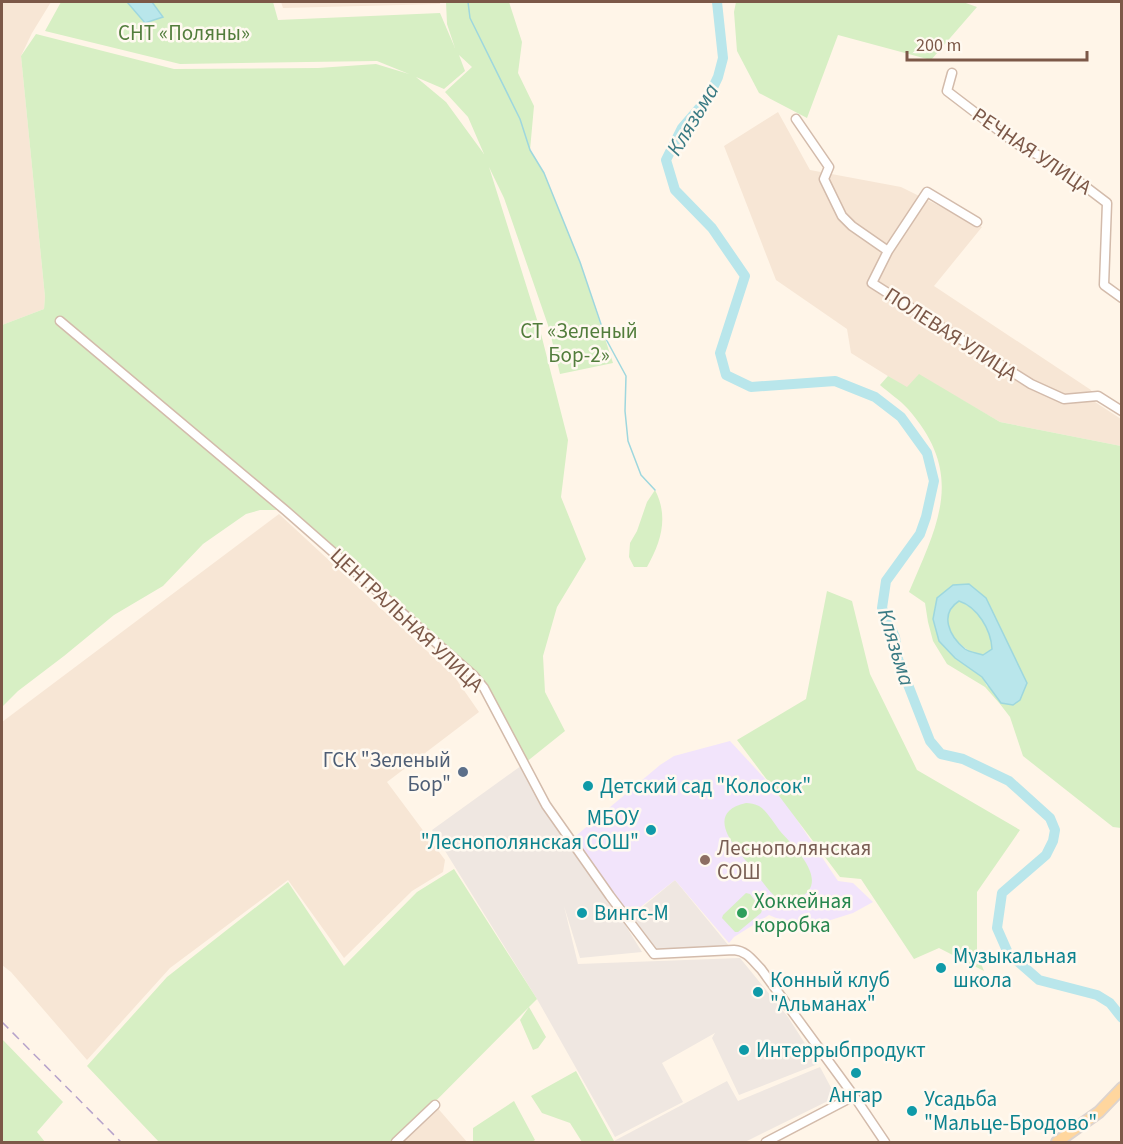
<svg xmlns="http://www.w3.org/2000/svg" width="1123" height="1144" font-family="'Source Sans 3',sans-serif">
	<style>
		.residential { fill: #f7e6d5 }
		.industrial { fill: #efe7e1 }
		.education { fill: #f2e4fb }
		.green { fill: #d7efc4; fill-rule: evenodd }
		.water { fill: #b9e6eb; stroke: #9ed7de; stroke-width: 1.5; fill-rule: evenodd }
		.lines { fill: none; stroke-linecap: round; stroke-linejoin: round }
		.stream { stroke: #9ed7de; stroke-width: 1.5 }
		.river { stroke: #b9e6eb; stroke-width: 10 }
		.minor-casing { stroke: #d3bbab; stroke-width: 11 }
		.major-casing { stroke: #ddd4cf; stroke-width: 14 }
		.minor { stroke: #fff; stroke-width: 8 }
		.major { stroke: #ffd69e; stroke-width: 10 }
		.rail { stroke: #b7a3cb; stroke-width: 1.5; stroke-dasharray: 9 6; stroke-linecap: butt }
		.service-dot { fill: #5c6f8a; stroke: #fff9f0; stroke-width: 2 }
		.culture-dot { fill: #0f9aa8; stroke: #fff9f0; stroke-width: 2 }
		.education-dot { fill: #8d6e63; stroke: #fff9f0; stroke-width: 2 }
		.leisure-dot { fill: #2e9e5b; stroke: #fff9f0; stroke-width: 2 }
		.labels { text-anchor: middle; stroke-width: 5; stroke-linejoin: round; paint-order: stroke }
		.park-label { font-size: 21px; fill: #527d3c; stroke: #fff9f0 }
		.street-label { font-size: 21px; fill: #7c5848; stroke: #fff9f0 }
		.service-label { font-size: 21px; fill: #4e5e75; stroke: #fff9f0; text-anchor: end }
		.culture-label { font-size: 21px; fill: #0d838f; stroke: #fff9f0; text-anchor: start }
		.education-label { font-size: 21px; fill: #785e54; stroke: #fff9f0; text-anchor: start }
		.leisure-label { font-size: 21px; fill: #27864d; stroke: #fff9f0; text-anchor: start }
		.water-label { font-size: 22px; font-style: italic; fill: #397a83; stroke: #fff9f0 }
	</style>
	<rect width="100%" height="100%" fill="#fff5e8"/>
	<path class="residential" d="M2 2H51L32 33 21 56 45 297 44 309 2 325Z
		M281 2H440V4L283 8Z
		M778 112 810 170 901 187 982 227 934 286 1091 390 1095 402 1121 419V446L1000 422 919 375 907 388 851 353 847 329 776 280 724 146Z
		M279 514 454 676 479 712 387 782 445 860 443 872 412 891 344 958 288 880 170 968 87 1060 11 972 2 965V722Z
		M435 1105 467 1142H397Z"/>
	<path class="industrial" d="M525 763 642 952 580 958 564 906 578 964 740 958 788 1017 818 1064 739 1095 712 1038 715 1033 662 1063 683 1102 615 1137 537 999 432 830Z
		M675 880 729 946 654 951 629 918Z
		M820 1067 836 1097 745 1142H615L614 1141 727 1081 738 1101Z"/>
	<path class="education" d="M730 741 781 796 838 881 853 883 873 902 853 913 802 929 769 915 734 937 729 943 675 880 629 916 571 840 660 765 674 756Z"/>
	<path class="green" d="M61 2H273L278 20 440 13 455 48 447 24 446 2H509L522 42 518 73 534 106 530 150 544 173 580 262 613 363 560 374 549 328 504 198 489 167 539 326 568 440 561 497 586 559 557 607 543 656 545 692 565 731 525 763 484 688 284 510H260L246 514 203 544 163 586 114 615 64 656 18 691 2 707V325L44 309 45 297 21 56 36 34 174 69 318 68 376 64 409 74 377 61 180 64 45 31ZM459 55 472 67 445 92 468 117 484 154 446 102 416 77 444 89 465 71Z
		M736 2H963L977 7 931 60 838 35 807 118 759 93 737 51 734 12Z
		M919 374 1000 422 1121 446V828L1113 827 1023 756 1010 717 1000 704 985 687 947 664 933 641 928 622 925 603 909 592C939 522 965 474 908 409 900 400 889 393 880 385L888 376 907 387ZM969 584 1020 700 987 686 982 677 955 658 939 641 933 619Z
		M655 490C669 517 661 542 647 567H634L629 557 630 543 637 531 647 502Z
		M827 591 852 601 870 674 917 770 1020 830 977 892V953L984 971 939 948 914 959 861 879 840 877 737 740 806 699Z
		M959 601C977 607 991 629 992 649L983 655C977 653 969 652 965 648 949 636 939 614 959 601Z
		M746 803C750 803 755 804 759 806 767 811 774 823 780 831 793 846 832 882 799 898 793 901 783 902 777 898 768 891 760 878 753 869 738 851 701 813 746 803Z
		M454 869 537 999 529 1007 546 1037 538 1048 533 1050 520 1020 529 1007 395 1142H159L87 1066 167 977 288 882 344 966 417 892Z
		M746 893 750 894 762 910 761 913 738 932H735L722 918 723 915Z
		M2 1039 63 1102 37 1132 45 1142H2Z
		M576 1071 614 1141 615 1142H582L570 1123 542 1113 531 1096Z
		M514 1101 535 1140 532 1142H473V1128Z"/>
	<path class="water" d="M127 2H152L163 17 145 23Z
		M969 584 986 598 1027 683 1020 700 1013 705 1001 703 982 677 955 658 939 641 933 619 937 598 953 585ZM959 601C977 607 991 629 992 649L983 655C977 653 969 652 965 649 949 636 939 614 959 601Z"/>
	<g class="lines">
		<path class="stream" d="M468 2 470 18 520 119 530 150 544 173 580 262 606 339 626 376 625 411 628 441 641 475 655 490"/>
		<path class="river" d="M717 2 723 58 718 77 708 98 682 128 666 160 675 190 712 228 745 276 720 353 726 375 751 387 835 381 875 397 901 417 927 453 934 481 926 517 920 534 886 581 882 608 895 637 898 659 930 741 941 754 963 759 1009 781 1050 818 1055 830 1053 841 1046 855 1002 893 997 928 1008 953 1039 980 1097 995 1110 1003 1122 1018"/>
		<defs>
			<path id="minor" d="M952 73 947 91 1015 143 1057 165 1107 203 1104 285 1122 298
				M796 119 829 167 824 179 842 216 852 226 888 251 872 283 1031 384 1064 399 1098 396 1122 411
				M888 251 927 192 977 222
				M60 321 285 510 474 676 484 688 546 805 610 896 654 954 734 950C747 951 752 960 761 969L854 1096 885 1142
				M396 1142 435 1105
				M766 1142 854 1096"/>
			<path id="major" d="M1057 1142 1099 1112 1122 1088"/>
		</defs>
		<use href="#minor" class="minor-casing"/>
		<use href="#major" class="major-casing"/>
		<use href="#minor" class="minor"/>
		<use href="#major" class="major"/>
		<path class="rail" d="M2 1022 121 1142"/>
	</g>
	<circle class="service-dot" cx="463" cy="772" r="6"/>
	<g class="culture-dot">
		<circle cx="588" cy="786" r="6"/>
		<circle cx="651" cy="830" r="6"/>
		<circle cx="582" cy="913" r="6"/>
		<circle cx="941" cy="968" r="6"/>
		<circle cx="758" cy="992" r="6"/>
		<circle cx="744" cy="1050" r="6"/>
		<circle cx="856" cy="1073" r="6"/>
		<circle cx="912" cy="1111" r="6"/>
	</g>
	<circle class="education-dot" cx="705" cy="860" r="6"/>
	<circle class="leisure-dot" cx="742" cy="913" r="6"/>
	<g class="labels">
		<g class="park-label">
			<text x="184" y="40">СНТ «Поляны»</text>
			<text x="579" y="338">СТ «Зеленый<tspan x="579" dy="24">Бор-2»</tspan></text>
		</g>
		<g class="street-label">
			<text transform="translate(1032 151) rotate(34)" y="7">РЕЧНАЯ УЛИЦА</text>
			<text transform="translate(951 334) rotate(33)" y="7">ПОЛЕВАЯ УЛИЦА</text>
			<text transform="translate(407 620) rotate(43)" y="7">ЦЕНТРАЛЬНАЯ УЛИЦА</text>
		</g>
		<g class="service-label">
			<text x="451" y="767">ГСК "Зеленый<tspan x="451" dy="24">Бор"</tspan></text>
		</g>
		<g class="culture-label">
			<text x="600" y="793">Детский сад "Колосок"</text>
			<text x="639" y="825" text-anchor="end">МБОУ<tspan x="639" dy="24">"Леснополянская СОШ"</tspan></text>
			<text x="594" y="920">Вингс-М</text>
			<text x="953" y="963">Музыкальная<tspan x="953" dy="24">школа</tspan></text>
			<text x="770" y="987">Конный клуб<tspan x="770" dy="24">"Альманах"</tspan></text>
			<text x="756" y="1057">Интеррыбпродукт</text>
			<text x="856" y="1102" text-anchor="middle">Ангар</text>
			<text x="924" y="1106">Усадьба<tspan x="924" dy="24">"Мальце-Бродово"</tspan></text>
		</g>
		<g class="education-label">
			<text x="717" y="855">Леснополянская<tspan x="717" dy="24">СОШ</tspan></text>
		</g>
		<g class="leisure-label">
			<text x="754" y="908">Хоккейная<tspan x="754" dy="24">коробка</tspan></text>
		</g>
		<g class="water-label">
			<text transform="translate(692 119) rotate(-59)" y="8">Клязьма</text>
			<text transform="translate(897 647) rotate(73)" y="8">Клязьма</text>
		</g>
	</g>
	<rect width="1123" height="1144" fill="none" stroke="#7c5848" stroke-width="6"/>
	<path d="M907 51v9h180v-9" fill="none" stroke="#7c5848" stroke-width="3"/>
	<text x="916" y="51" font-size="18" fill="#7c5848" stroke="#fff9f0" stroke-width="4.5" paint-order="stroke">200 m</text>
</svg>
